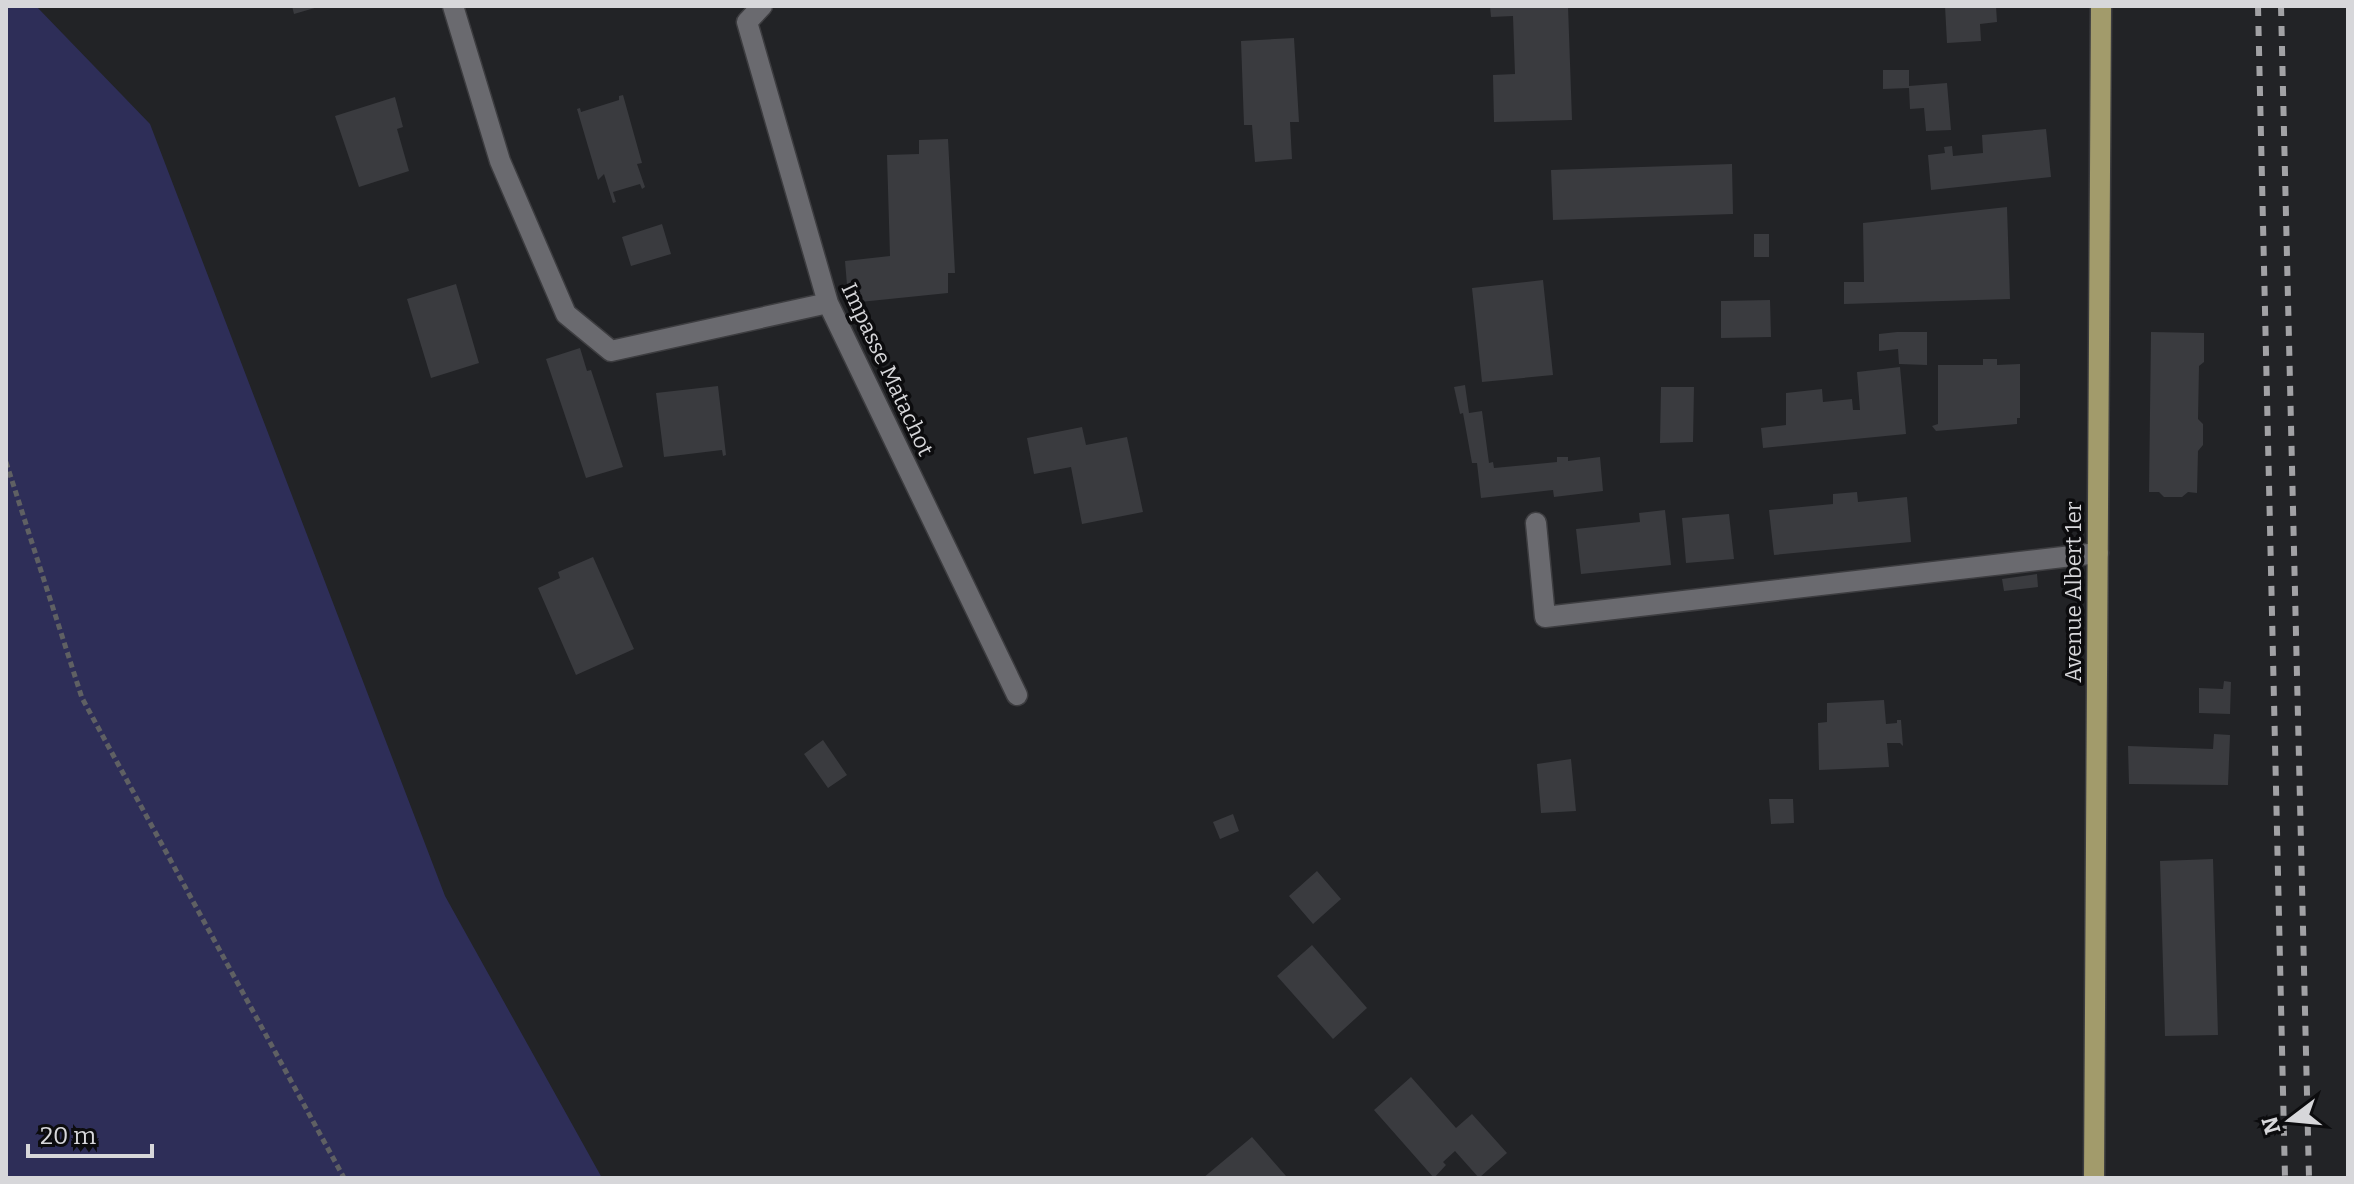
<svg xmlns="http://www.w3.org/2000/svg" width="2354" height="1184" font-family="Bitter,serif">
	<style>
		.green { fill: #2e2e58 }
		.building { fill: #3a3b3f }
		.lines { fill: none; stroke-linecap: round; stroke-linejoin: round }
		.minor-casing { stroke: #3d3d40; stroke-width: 23 }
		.major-casing { stroke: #3d3d40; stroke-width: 23 }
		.path { stroke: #5f6063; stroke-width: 5; stroke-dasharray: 6 4; stroke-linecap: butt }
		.minor { stroke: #6a6a6f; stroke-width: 20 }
		.major { stroke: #a29b6b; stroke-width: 20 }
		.rail { stroke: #a2a2a5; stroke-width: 6; stroke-dasharray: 10 10; stroke-linecap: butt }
		.labels { text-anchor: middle; stroke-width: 7; stroke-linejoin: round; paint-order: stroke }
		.street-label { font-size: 22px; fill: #d7d7da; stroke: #0c0c0e }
	</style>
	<rect width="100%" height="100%" fill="#222326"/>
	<path class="green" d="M6 6H36L150 124 445 896 602 1178H6Z"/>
	<path class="building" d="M292 6H318V7L294 14Z
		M1490 6H1568L1572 120 1494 122 1493 75 1515 74 1513 16 1491 17Z
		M1945 6H1996L1997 22 1980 24 1981 41 1947 43Z
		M1294 38 1299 122H1290L1292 159 1255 162 1252 125H1244L1241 41Z
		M1883 70H1909V86L1947 83 1951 130 1926 131 1924 108 1910 109 1909 88 1883 89Z
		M623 95 642 163 637 164 645 187 642 189 640 184 613 192 616 202 613 203 604 174 598 180 577 109 580 108 581 112 619 100V96Z
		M395 97 403 127 397 129 409 171 359 187 335 116Z
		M2046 129 2051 177 1931 190 1928 155 1945 153 1944 147 1952 146 1953 156 1983 153 1982 135Z
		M948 139 955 273H948V293L860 302 848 297 845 261 890 256 887 155 919 154V140Z
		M1732 164 1733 214 1553 220 1551 170Z
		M2007 207 2010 299 1844 304V282H1864L1863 223Z
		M662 224 671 254 631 266 622 237Z
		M1754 234H1769V257H1754Z
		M1543 280 1553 375 1482 382 1472 288Z
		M456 284 479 363 431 378 407 299Z
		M1770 300 1771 337 1721 338V301Z
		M1897 332H1927V365L1899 364 1898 349 1879 351V334Z
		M2151 332 2204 333V362L2199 366 2198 419 2203 424V445L2198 451 2197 493 2188 492 2182 497H2164L2159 492H2149Z
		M580 348 587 371 591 370 623 467 586 478 546 359Z
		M1983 359H1997V365L2020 364V418H2017V424L1936 431 1932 426 1938 424V365H1983Z
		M1900 367 1906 434 1763 448 1761 428 1786 425V393L1822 389 1823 402 1852 399 1853 410H1860L1857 372Z
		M1465 385 1469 413 1482 411 1489 463 1493 462 1494 468 1557 462V457H1568V461L1600 457 1603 491 1554 497 1553 490 1481 498 1477 463H1472L1463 413 1460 414 1454 387Z
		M718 386 726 455 723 456 722 450 664 457 656 393Z
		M1661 387H1694L1693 442 1660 443Z
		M1082 427 1086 445 1127 437 1143 512 1082 524 1071 467 1034 474 1027 438Z
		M1857 492 1858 502 1907 497 1911 542 1774 555 1769 510 1833 504V494Z
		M1665 510 1671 565 1581 574 1576 529 1640 522 1639 513Z
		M1729 514 1734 559 1686 563 1682 518Z
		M593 557 634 649 576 675 538 588 560 578 558 572Z
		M2037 574 2038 587 2004 591 2002 579Z
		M2224 681 2231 682 2230 714 2199 713V688L2223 689Z
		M1884 700 1886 724 1897 723V720H1901L1903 746 1900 743H1887L1889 767 1819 770 1818 723 1827 722V703Z
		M2214 734 2230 735 2228 785 2129 784 2128 746 2213 749Z
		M823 740 847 775 828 788 804 754Z
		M1571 759 1576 811 1541 813 1537 764Z
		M1769 799H1793L1794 823 1771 824Z
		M1233 814 1239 831 1220 839 1213 822Z
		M2213 859 2218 1035 2165 1036 2160 861Z
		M1317 871 1341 899 1313 924 1289 896Z
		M1312 945 1367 1008 1333 1039 1277 976Z
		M1411 1077 1456 1128 1472 1114 1507 1153 1479 1178 1455 1151 1443 1162 1446 1165 1434 1178 1374 1110Z
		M1252 1137 1286 1176 1203 1178Z"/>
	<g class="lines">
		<defs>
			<path id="minor" d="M453 6 500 161 566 314 611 351 828 303
				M762 6 747 22 828 303 1017 695
				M1536 523 1545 617 2098 553"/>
			<path id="major" d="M2094 1178 2101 6"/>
		</defs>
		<use href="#minor" class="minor-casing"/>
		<use href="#major" class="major-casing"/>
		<path class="path" d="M6 462 82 698 344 1178"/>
		<use href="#minor" class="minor"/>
		<use href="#major" class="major"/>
		<path class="rail" d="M2258 6 2285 1178
			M2281 6 2309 1178"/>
	</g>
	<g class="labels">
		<g class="street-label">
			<text transform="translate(888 369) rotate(65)" y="8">Impasse Matachot</text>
			<text transform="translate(2073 592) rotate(-90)" y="8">Avenue Albert 1er</text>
		</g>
	</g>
	<rect width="2354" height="1184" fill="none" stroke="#d7d7da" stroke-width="16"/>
	<g transform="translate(2290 1120) rotate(254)" stroke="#0c0c0e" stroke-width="6" paint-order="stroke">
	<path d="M0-6L14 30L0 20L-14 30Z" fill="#d7d7da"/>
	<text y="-12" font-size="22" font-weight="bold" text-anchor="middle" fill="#d7d7da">N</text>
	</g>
	<path d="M28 1144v12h124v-12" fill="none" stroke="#d7d7da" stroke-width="4"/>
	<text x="40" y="1144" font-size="24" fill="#d7d7da" stroke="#0c0c0e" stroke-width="6" paint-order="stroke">20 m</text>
</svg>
